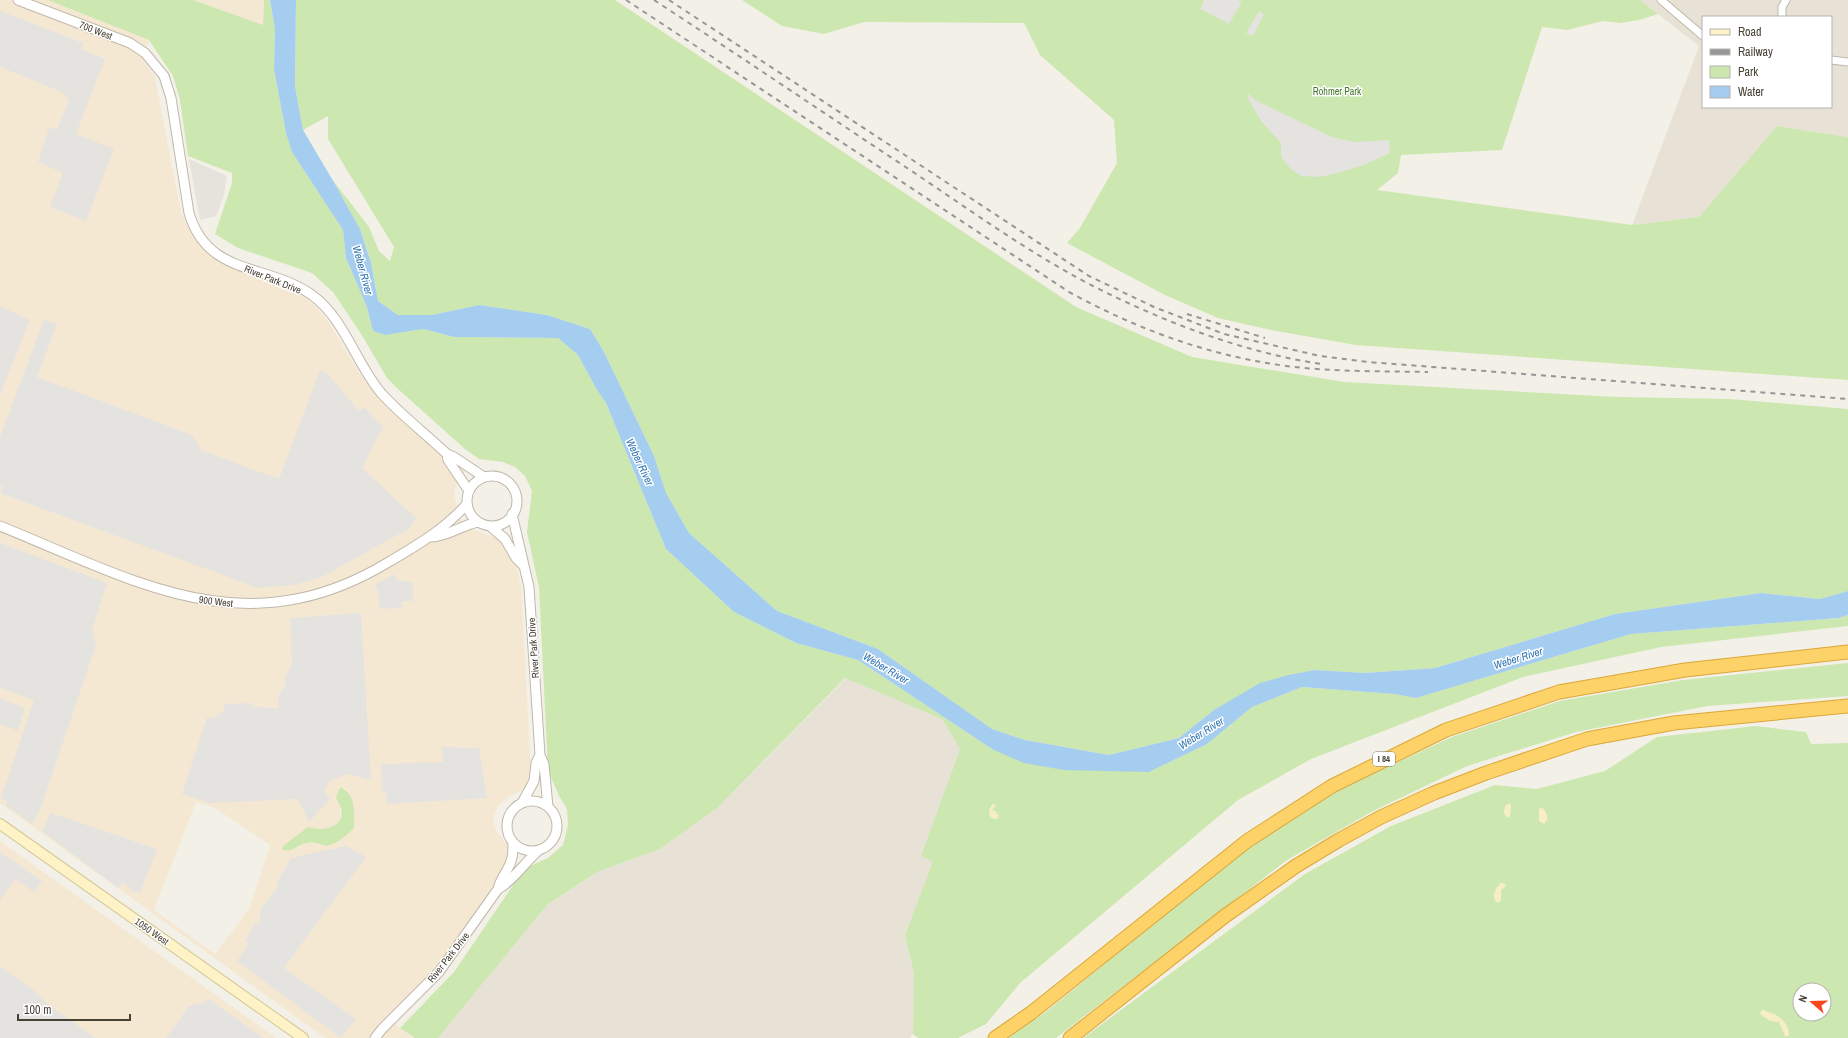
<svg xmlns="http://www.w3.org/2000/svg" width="1848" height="1038" font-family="'Archivo Narrow',sans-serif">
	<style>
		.residential { fill: #e7e2d5; fill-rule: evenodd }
		.commercial { fill: #f5e8d2; fill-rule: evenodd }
		.industrial { fill: #e6e2dc }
		.green { fill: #cce7b0; fill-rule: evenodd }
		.sand { fill: #f7efc3 }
		.parking { fill: #e5e3df }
		.water { fill: #a4cdf0 }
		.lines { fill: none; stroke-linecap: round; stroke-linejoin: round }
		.minor-casing { stroke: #bfb8aa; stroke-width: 9 }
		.tertiary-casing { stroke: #bfb8aa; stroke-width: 11 }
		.secondary-casing { stroke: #d3c697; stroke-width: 12 }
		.motorway-casing { stroke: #dca738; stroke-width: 15 }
		.minor { stroke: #fff; stroke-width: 7 }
		.tertiary { stroke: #fff; stroke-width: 9 }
		.secondary { stroke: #fef3c6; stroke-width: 10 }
		.motorway { stroke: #fdd269; stroke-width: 13 }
		.rail { stroke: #969696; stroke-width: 2; stroke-dasharray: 5 5; stroke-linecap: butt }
		.labels { text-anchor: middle; stroke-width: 3; stroke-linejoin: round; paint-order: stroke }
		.shield { fill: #fff; stroke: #7e7a72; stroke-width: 1 }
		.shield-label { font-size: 9px; font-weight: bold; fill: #474136 }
		.street-label { font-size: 10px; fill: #474136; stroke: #fff }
		.park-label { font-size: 10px; fill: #447829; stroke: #fff }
		.water-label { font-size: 11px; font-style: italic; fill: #3075b2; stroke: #fff }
	</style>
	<rect width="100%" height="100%" fill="#f3f0e7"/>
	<path class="residential" d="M1640 0H1848V137L1777 126 1699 217 1632 225 1699 46ZM1703 17H1831V107H1703Z
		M846 678 942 719 960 749 921 856 934 862 905 935 914 974 913 1034 910 1038H438L547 905 597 872 660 849 717 808Z"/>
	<path class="commercial" d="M0 0H49L149 40 142 59 155 77 181 213 189 227 203 245 297 290 315 306 329 323 360 374 378 395 465 471 458 479 454 493 460 519 473 530 505 541 514 554 521 586 531 773 528 783 522 790 508 797 499 805 493 816 495 829 506 844 516 849 503 875 440 964 388 1020 415 1038H325L0 803ZM340 787 345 789 346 835 323 845 317 841 305 843 295 849 287 851 303 830H318L337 826 340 822ZM196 802 215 808 270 845 250 907 215 954 154 910Z
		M193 0H264L263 25Z
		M0 841 63 886 276 1038H0Z"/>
	<path class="industrial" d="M189 159 227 176 224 195 216 216 200 220Z"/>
	<path class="green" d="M48 0H193L263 25 264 0H270L275 29 274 69 286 133 292 152 343 230 346 258 367 307 373 331 385 335 423 329 454 337 558 338 578 355 597 390 606 403 666 549 734 612 796 643 858 660 992 749 1123 770 1149 772 1207 744 1252 707 1302 687 1394 694 1416 698 1631 634 1839 618 1848 615V626L1661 647 1523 677 1311 759 1238 800 1020 983 986 1024 958 1038H918L913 1034 914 974 905 935 933 862 921 856 960 749 942 719 845 678 717 808 660 849 597 872 547 905 438 1038H415L400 1028 454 972 516 881 530 866 548 858 563 845 568 825 567 809 559 796 548 770 539 587 527 532 532 491 525 476 515 467 503 462 479 459 465 449 398 389 387 378 363 337 333 292 312 273 238 248 215 234 232 183V173L188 156 180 100 173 76 149 40Z
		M296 0H615L1076 307 1192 357 1344 382 1617 397 1730 399 1848 409V591L1821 599 1761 593 1615 614 1435 668 1365 673 1315 670 1214 710 1179 738 1109 755 1025 740 992 729 878 649 777 611 689 533 666 493 654 456 604 352 590 329 547 315 479 305 432 315H398L378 301 371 263 360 229 332 179 369 227 379 251 390 261 394 247 328 139V116L303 130 295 86Z
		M742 0H1640L1658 14 1639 20 1620 23 1603 21 1567 30 1542 27 1502 150 1401 155 1398 173 1377 190 1632 225 1699 217 1777 126 1848 137V380L1356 345 1271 330 1218 318 1165 295 1067 243 1080 228 1117 163 1114 120 1040 55 1024 23 864 22 824 34 782 26Z
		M1848 663V696L1707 706 1576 732 1467 766 1373 811 1287 860 1056 1038H1008L1046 1012 1247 847 1336 791 1452 737 1560 701 1683 680Z
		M1756 726 1806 732 1811 744 1848 743V1038H1083L1305 874 1391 826 1495 785 1537 789 1605 771 1657 737ZM1800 990H1824V1014H1800Z
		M340 787C357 795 354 812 354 828 347 835 339 842 330 845 323 848 317 840 306 843 297 845 292 854 282 849L283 846 308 827C331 834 352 822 336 798Z"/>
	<path class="sand" d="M1509 803 1511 805 1510 816 1507 818 1504 813 1505 806Z
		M993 804 996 805 992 810 995 811 999 816 997 819 991 818C988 813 989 808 993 804Z
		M1541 807C1547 811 1550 819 1544 824L1539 821V809Z
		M1501 883H1504L1506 886 1501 890V901L1497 903C1491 897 1495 888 1501 883Z
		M1764 1010C1768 1013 1772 1012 1776 1015 1784 1020 1789 1026 1789 1036H1785L1779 1022 1770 1021 1760 1014 1761 1011Z"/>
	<path class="parking" d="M1203 0H1238L1242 2 1229 24 1200 9 1204 2Z
		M0 11 83 43 81 49 105 59 76 134 114 149 86 221 50 207 63 173 38 162 49 128 57 129 69 101 64 93 0 67Z
		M1259 11 1264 14 1253 36 1246 33Z
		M1247 93 1257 101 1332 137 1354 142 1389 140 1390 153 1361 166 1338 173 1319 177 1301 176 1291 169 1281 157V143L1261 121 1248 98Z
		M0 306 30 320 0 395Z
		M44 320 57 324 37 377 192 435 201 450 279 479 320 370 328 374 359 411 364 407 383 426 362 468 416 518 410 528 322 577 294 585 258 588 0 493 3 487 0 486V437Z
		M0 543 107 583 92 630 96 645 40 810 32 824 6 805 7 801 1 798 34 700 0 688Z
		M394 574 397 580 413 582V601H402V608L380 609 378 590 375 585Z
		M361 613 371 780 347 774 329 782 324 791 330 799 309 822 298 799 209 803 182 794 207 717 214 718 224 710V704L252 703 253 707 279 708 278 696 285 686V678L292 664 290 618Z
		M0 698 25 708 18 731 0 724Z
		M442 747 479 748 487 798 387 804 386 791H382L381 764 443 762Z
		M51 813 157 849 140 893 132 891 123 883 118 888 42 831Z
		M346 846 366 857 284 968 356 1019 341 1038 237 961 249 944 245 941 255 923 259 924 260 909 278 887 275 886 291 858Z
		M0 852 42 881 34 892 15 879 0 900Z
		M0 966 35 991 51 1007 96 1038H0Z
		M207 998 264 1038H166L189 1006 204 1003Z"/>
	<path class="water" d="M270 0H296L295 86 303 130 332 179 360 229 371 263 378 301 398 315H432L479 305 547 315 590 329 604 352 654 456 666 493 689 533 777 611 878 649 992 729 1025 740 1109 755 1179 738 1214 710 1260 683 1289 675 1315 670 1365 673 1435 668 1615 614 1761 593 1820 599 1848 591V615L1839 618 1631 634 1416 698 1394 694 1302 687 1252 707 1207 744 1149 772 1064 770 1024 763 992 749 858 660 796 643 734 612 666 549 606 403 597 390 578 355 558 338 454 337 423 329 385 335 373 331 367 307 346 258 343 230 292 152 286 133 274 69 275 29Z"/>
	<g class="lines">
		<defs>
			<path id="minor" d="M1661 0 1703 36
				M1782 17V7L1786 0
				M1831 60 1848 62"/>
			<path id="tertiary" d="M18 0 130 43 145 53 164 76 171 98 189 213C208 277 267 263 312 295 345 319 356 364 382 394 401 415 426 434 447 454L454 457 484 477
				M447 454 448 460 469 491
				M467 501a25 25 0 1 1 50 0a25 25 0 1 1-50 0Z
				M512 514 529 587 540 755 544 764 548 807
				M0 526C136 581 245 648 387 563 416 546 445 529 467 504
				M490 526 505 539 516 558 523 565
				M431 537C447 537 462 525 478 522
				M507 826a25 25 0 1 1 50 0a25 25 0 1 1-50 0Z
				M522 803 534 781 536 763 540 755
				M498 889C511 883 526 861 539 850
				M375 1038 382 1029 439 972 498 889C500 880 504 876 508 868 513 860 513 852 513 842"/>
			<path id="secondary" d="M0 824 303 1038"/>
			<path id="motorway" d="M995 1038 1031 1013 1247 841 1332 786 1446 730 1559 692 1685 670 1848 652
				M1070 1038 1225 916 1296 866 1339 840 1381 817 1434 793 1486 773 1587 739 1674 723 1848 706"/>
		</defs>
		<use href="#minor" class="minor-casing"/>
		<use href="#tertiary" class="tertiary-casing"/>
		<use href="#secondary" class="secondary-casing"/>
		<use href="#motorway" class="motorway-casing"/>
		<use href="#minor" class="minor"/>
		<use href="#tertiary" class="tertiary"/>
		<use href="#secondary" class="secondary"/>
		<use href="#motorway" class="motorway"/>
		<path class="rail" d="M626 0 1069 292C1139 330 1207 355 1286 366 1333 372 1381 371 1428 372
			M654 0C738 55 821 111 904 166 966 207 1027 252 1093 286 1164 322 1242 352 1321 364
			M669 0 1089 276 1154 307 1224 334 1320 356 1368 362 1848 399
			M1187 314 1265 338"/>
	</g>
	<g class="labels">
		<rect class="shield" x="1373" y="752" width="22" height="14" rx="3"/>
		<g class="shield-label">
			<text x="1384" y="762">I 84</text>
		</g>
		<g class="street-label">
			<text transform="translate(96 30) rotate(21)" y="4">700 West</text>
			<text transform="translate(273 279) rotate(22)" y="4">River Park Drive</text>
			<text transform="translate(216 601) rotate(7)" y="4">900 West</text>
			<text transform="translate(533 648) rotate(-94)" y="4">River Park Drive</text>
			<text transform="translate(152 931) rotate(35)" y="4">1050 West</text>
			<text transform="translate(448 957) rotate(-52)" y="4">River Park Drive</text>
		</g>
		<g class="park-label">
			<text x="1337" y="95">Rohmer Park</text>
		</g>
		<g class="water-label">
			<text transform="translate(363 270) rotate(75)" y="4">Weber River</text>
			<text transform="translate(640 462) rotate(65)" y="4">Weber River</text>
			<text transform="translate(1518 658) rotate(-17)" y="4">Weber River</text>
			<text transform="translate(886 668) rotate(31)" y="4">Weber River</text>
			<text transform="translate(1201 733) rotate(-32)" y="4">Weber River</text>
		</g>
	</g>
	<rect x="1702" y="16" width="130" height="92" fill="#ffffff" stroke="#b5b3af"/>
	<rect x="1710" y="29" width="20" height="6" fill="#fef3c6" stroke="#b5b3af"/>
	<text x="1738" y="36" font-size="12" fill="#474136">Road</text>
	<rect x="1710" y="49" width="20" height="6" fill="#969696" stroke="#b5b3af"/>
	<text x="1738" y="56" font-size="12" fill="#474136">Railway</text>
	<rect x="1710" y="66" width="20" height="12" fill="#cce7b0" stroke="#b5b3af"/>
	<text x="1738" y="76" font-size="12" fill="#474136">Park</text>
	<rect x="1710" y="86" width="20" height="12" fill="#a4cdf0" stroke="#b5b3af"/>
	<text x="1738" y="96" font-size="12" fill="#474136">Water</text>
	<g transform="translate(1812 1002) rotate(290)"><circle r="19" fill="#ffffff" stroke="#b5b3af"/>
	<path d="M0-3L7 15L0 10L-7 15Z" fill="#f84519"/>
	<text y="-6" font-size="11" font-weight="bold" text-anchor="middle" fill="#474136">N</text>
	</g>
	<path d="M18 1014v6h112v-6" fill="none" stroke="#474136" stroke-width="2"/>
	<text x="24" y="1014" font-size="12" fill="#474136" stroke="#ffffff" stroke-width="3" paint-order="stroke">100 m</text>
</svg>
